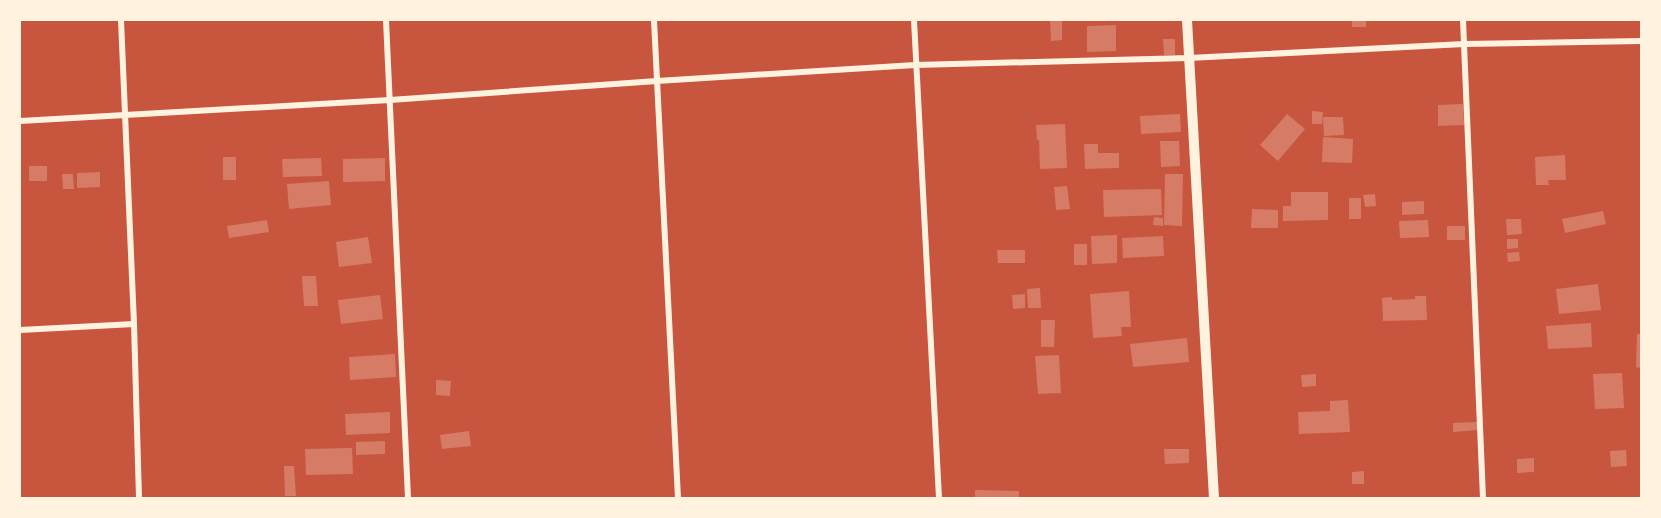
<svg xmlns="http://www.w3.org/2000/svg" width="1661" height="518" font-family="Lato,sans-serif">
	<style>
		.building { fill: #d67c66 }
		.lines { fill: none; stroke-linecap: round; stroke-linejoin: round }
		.minor { stroke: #fff3e0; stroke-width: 6 }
		.tertiary { stroke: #fff3e0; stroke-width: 10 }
	</style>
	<rect width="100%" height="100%" fill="#c8553d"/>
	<path class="building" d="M1050 20H1062V40L1051 41Z
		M1352 20H1366V27H1352Z
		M1116 25V51L1087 52V26Z
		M1163 39H1175V55H1164Z
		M1463 104 1464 125 1438 126V105Z
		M1312 111 1323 112 1322 124H1312Z
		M1180 114 1181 132 1141 134 1140 116Z
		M1287 114 1305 129 1278 161 1260 145Z
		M1323 117H1343L1344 135 1324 136Z
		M1065 124 1067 168 1040 169 1039 140H1037L1036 125Z
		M1323 137 1353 139 1352 163 1322 162Z
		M1160 141H1179L1180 166 1161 167Z
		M1084 144H1098V153H1119V168L1085 169Z
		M1565 155 1566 180H1548L1549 185H1536L1535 157Z
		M223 157H236V180H223Z
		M321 158 322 176 283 177 282 159Z
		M385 158V181L343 182V159Z
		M29 166H47V181H29Z
		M100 172V187L77 188V173Z
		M62 174H73L74 189H63Z
		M1165 174H1183L1182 226 1164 225Z
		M329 181 331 205 289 209 287 184Z
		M1067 186 1070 209 1056 210 1054 187Z
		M1161 189 1162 215 1104 217 1103 190Z
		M1291 192H1328V220L1283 221V206H1291Z
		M1375 194 1376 206 1365 207 1363 195Z
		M1349 198H1361V219H1349Z
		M1424 201V214L1402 215V202Z
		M1252 209 1278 210V228H1251Z
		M1603 211 1606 224 1565 233 1562 219Z
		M1154 217 1163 218V226L1153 225Z
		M1506 219H1521L1522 234 1507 235Z
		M267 220 269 232 229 238 227 226Z
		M1428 220 1429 237 1400 238 1399 221Z
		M1447 226H1465V240H1447Z
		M1117 235V263L1092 264 1091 236Z
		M1163 236 1164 256 1123 258 1122 238Z
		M368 237 372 263 339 267 336 242Z
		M1507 239H1518V248L1507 249Z
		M1074 244H1087V265H1074Z
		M997 250H1025V263H998Z
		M1519 252 1520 261 1508 262 1507 253Z
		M302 276H316L318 306H304Z
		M1598 284 1601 310 1559 314 1556 289Z
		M1040 288 1041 308H1028L1027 289Z
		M1129 291 1131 327H1121L1122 336 1093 338 1090 294Z
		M1025 294V308L1013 309 1012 295Z
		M380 295 383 319 341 324 338 300Z
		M1415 296H1426L1427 320 1383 321 1382 298 1392 297V300L1415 299Z
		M1041 320H1055L1054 347H1041Z
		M1591 323 1592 347 1548 349 1546 326Z
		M1637 334H1641V368L1636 367Z
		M1187 338 1189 362 1133 367 1130 344Z
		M395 354 396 377 350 380 349 357Z
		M1059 355 1061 393 1038 394 1035 356Z
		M1622 373 1624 408 1595 409 1593 374Z
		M1316 374V386L1302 387 1301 375Z
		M436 380 451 381 450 396 436 395Z
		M1348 400 1350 432 1299 434 1298 412 1330 411V401Z
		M390 412V433L346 435 345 414Z
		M1477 422 1478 430 1453 432V423Z
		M469 431 471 446 442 449 440 435Z
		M385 441V454L356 455V442Z
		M352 448 353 474 306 475 305 449Z
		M1164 449H1189V463L1165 464Z
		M1626 450 1627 466 1611 467 1610 451Z
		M1534 458V472L1517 473V459Z
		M284 466H294L296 496H285Z
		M1364 471V484H1352V472Z
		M975 490 1019 491V498H975Z"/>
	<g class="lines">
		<path class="minor" d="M121 20 134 324 139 498
			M386 20 408 498
			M654 20 678 498
			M914 20 939 498
			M1463 20 1483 498
			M20 121 390 100 657 81 915 65 1189 58 1464 44 1642 41
			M20 330 134 324"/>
		<path class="tertiary" d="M1187 20 1214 498"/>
	</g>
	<rect width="1661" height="518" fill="none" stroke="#fff3e0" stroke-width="42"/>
</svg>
